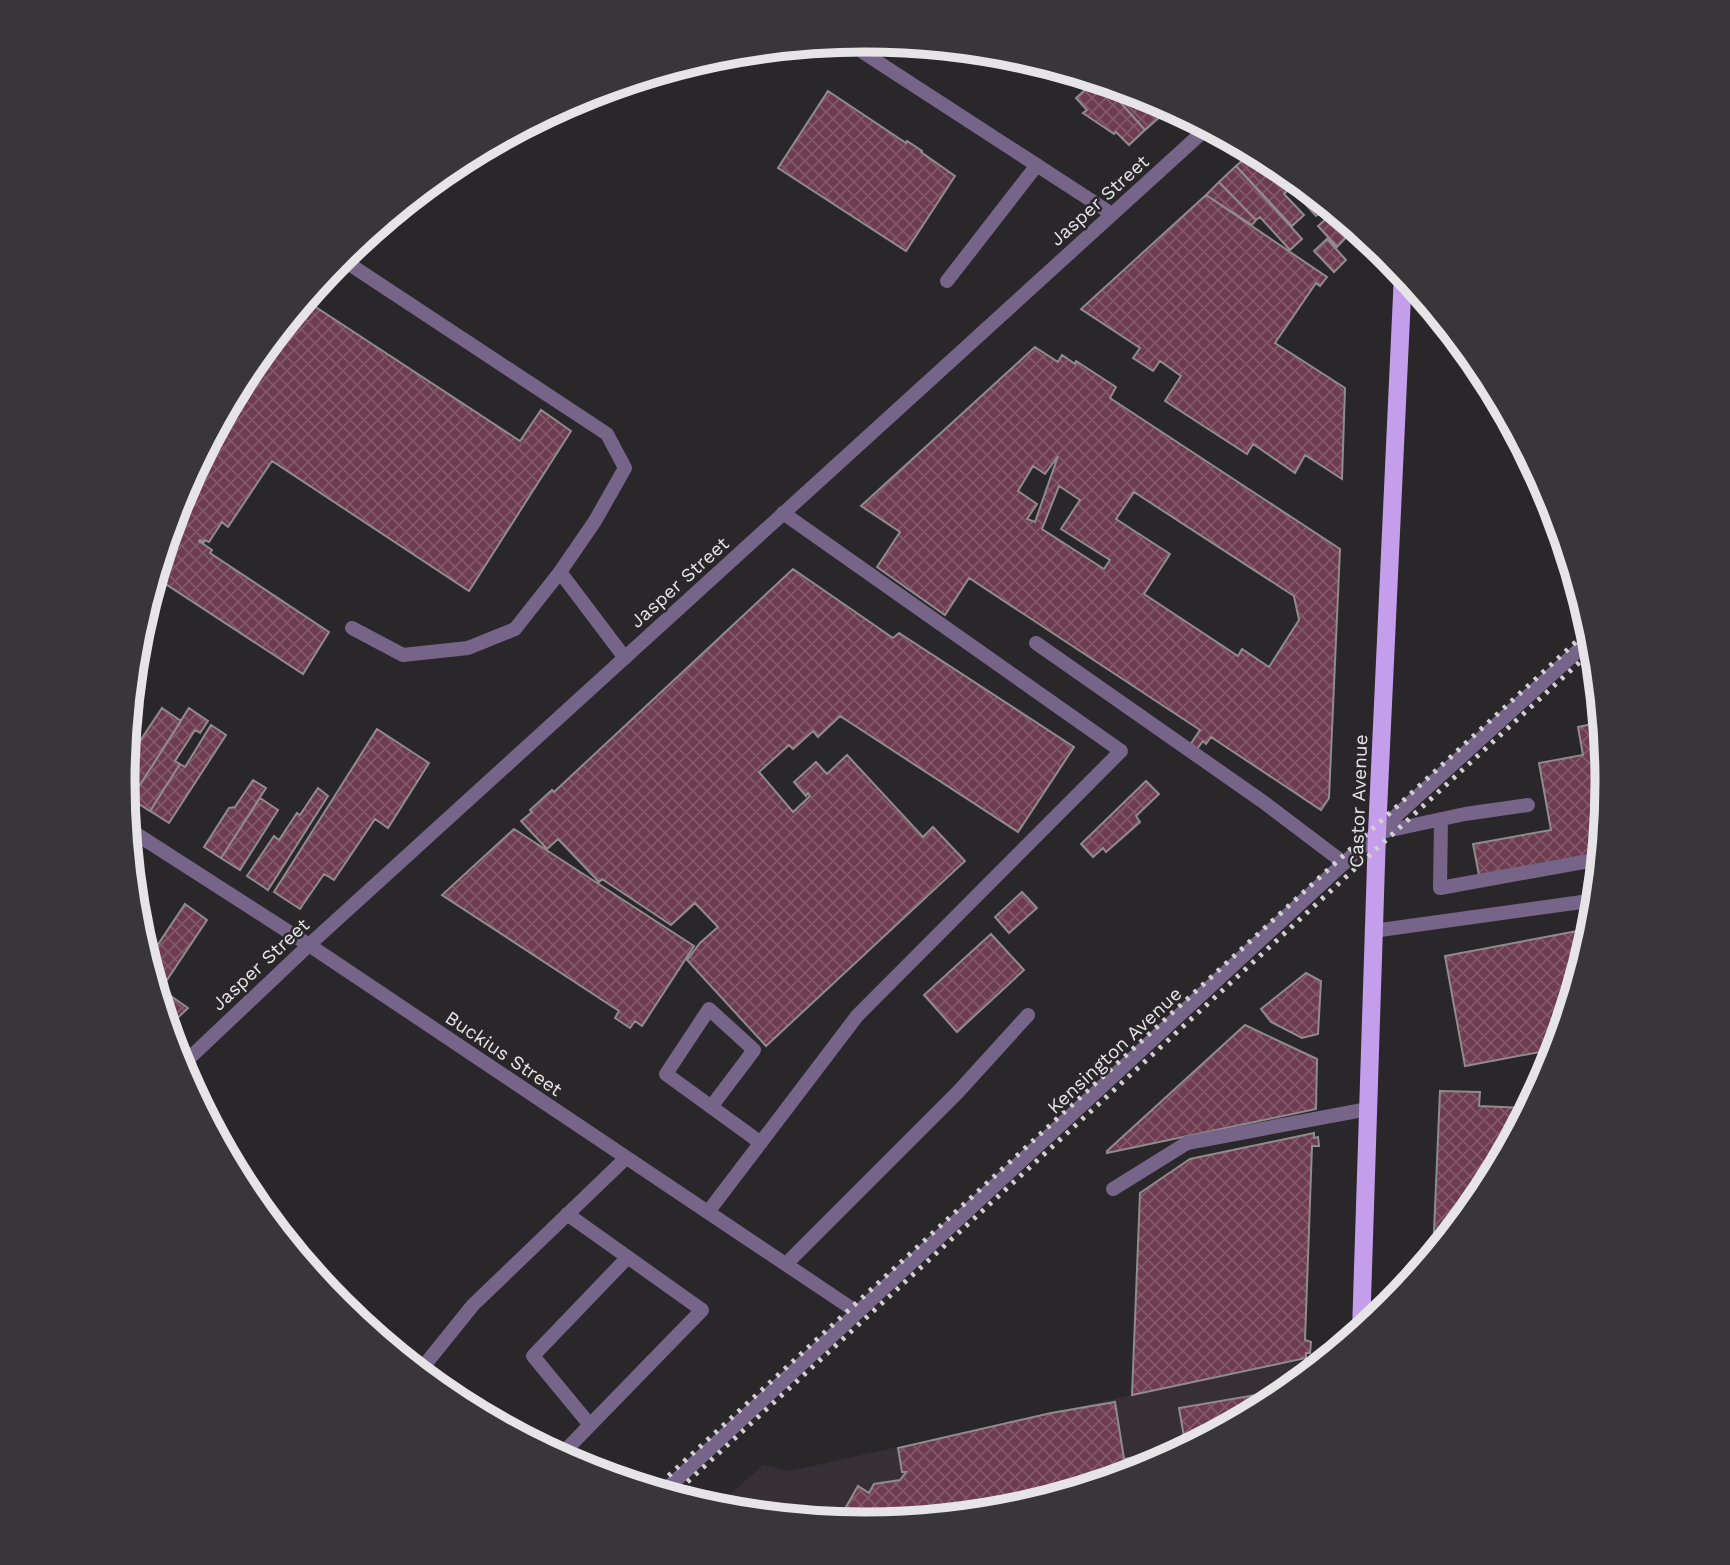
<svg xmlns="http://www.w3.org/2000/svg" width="1730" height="1565" font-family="'Work Sans',sans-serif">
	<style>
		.built { fill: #372f36 }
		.building { fill: url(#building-cross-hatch); stroke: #908b8c; stroke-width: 2; fill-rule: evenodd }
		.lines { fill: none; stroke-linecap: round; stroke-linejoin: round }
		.service { stroke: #766489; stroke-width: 14 }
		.minor { stroke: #766489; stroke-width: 14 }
		.tertiary { stroke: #766489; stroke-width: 14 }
		.primary { stroke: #c59eeb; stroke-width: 18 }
		.rail { stroke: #d2d0d2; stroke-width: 5; stroke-dasharray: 3.5 7; stroke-linecap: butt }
		.labels { text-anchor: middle; stroke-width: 5; stroke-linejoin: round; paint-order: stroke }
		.street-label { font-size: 19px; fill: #e6e4e6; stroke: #2a272a }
		.rim { fill: none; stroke: #e6e4e6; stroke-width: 9 }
	</style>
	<defs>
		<pattern id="building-cross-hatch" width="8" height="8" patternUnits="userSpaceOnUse" patternTransform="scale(1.75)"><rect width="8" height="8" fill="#6e3c50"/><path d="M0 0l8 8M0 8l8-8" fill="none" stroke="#835869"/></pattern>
	</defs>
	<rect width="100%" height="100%" fill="#2a272a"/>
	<path class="built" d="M1309 1359 1308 1374 1277 1400 1149 1468 1009 1511 865 1525 714 1509 763 1465 790 1471 1136 1394Z"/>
	<path class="building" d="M1083 77 1102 82 1145 130 1129 145 1116 132 1114 134 1083 113 1087 110 1076 98 1086 89 1078 81Z
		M1102 82 1141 94 1161 116 1145 130Z
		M828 91 906 143 907 141 922 151 921 152 955 176 906 251 778 168Z
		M1141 94 1149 97 1169 108 1161 116Z
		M1252 152 1278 166 1333 211 1327 216 1323 211 1316 216 1291 188 1287 191Z
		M1252 152 1287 191 1284 194 1304 215 1292 226 1236 166Z
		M1236 166 1302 239 1290 250 1260 217 1256 220 1219 182Z
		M1219 182 1256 220 1252 225 1206 195Z
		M1206 195 1327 277 1320 286 1316 283 1275 343 1345 388 1342 479 1305 455 1295 473 1253 444 1247 454 1165 401 1181 376 1160 361 1153 371 1133 358 1140 348 1081 309Z
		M1334 212 1352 231 1337 247 1318 226Z
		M1327 239 1346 260 1334 272 1314 251Z
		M305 300 520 441 541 410 571 431 469 591 272 461 228 527 222 522 209 542 205 540 204 542 200 540 199 541 212 550 210 553 329 632 303 674 155 577 179 498 248 370Z
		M1035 347 1058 362 1062 355 1075 364 1076 361 1116 387 1110 398 1340 549 1329 798 1321 810 1211 737 1206 744 1203 741 1197 749 1190 745 1200 730 969 578 945 615 877 567 900 532 861 506ZM1058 456 1035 522 1027 519 1037 504 1018 491 1033 466 1045 474ZM1059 486 1080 500 1061 529 1110 560 1104 569 1042 529ZM1134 492 1294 596 1299 620 1269 667 1242 649 1238 656 1144 594 1170 554 1116 519Z
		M793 569 893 638 899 633 1074 747 1018 832 840 716 818 737 813 731 793 749 789 745 759 772 793 812 810 796 808 793 806 796 794 782 816 762 827 774 847 755 923 837 933 827 965 861 766 1046 687 960 700 943 718 927 695 903 671 925 602 879 599 882 558 839 547 849 521 821 532 812 530 810 552 790 554 792Z
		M162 708 181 721 131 799 124 795V765Z
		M189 708 208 721 200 733 195 730 175 761 180 764 150 811 131 799Z
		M1601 722 1607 783 1600 858 1480 880 1473 844 1551 830 1539 763 1583 755 1578 727Z
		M211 725 226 735 169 823 150 811 180 764 185 767Z
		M377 729 429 763 388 828 375 819 334 880 324 874 300 909 274 892Z
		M253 780 266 788 221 858 204 847 229 808 235 807Z
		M1146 781 1159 794 1136 816 1140 822 1106 852 1103 848 1093 857 1081 844Z
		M318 788 328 796 268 890 247 876 274 836 279 840 297 813 300 815Z
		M260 798 278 810 240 870 221 858Z
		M514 829 694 946 642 1026 635 1021 630 1028 615 1018 619 1011 442 895Z
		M1022 892 1037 908 1009 933 995 917Z
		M185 904 207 920 161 989 188 1008 167 1028 147 961Z
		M1593 928 1556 1049 1465 1066 1445 956Z
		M991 934 1024 970 957 1032 924 995Z
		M1306 973 1321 981 1318 1034 1302 1038 1271 1022 1261 1009Z
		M1245 1025 1317 1059 1316 1109 1107 1153V1151Z
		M1440 1091 1480 1092 1479 1106 1528 1108 1482 1195 1433 1255Z
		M1314 1133V1138L1318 1137 1319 1146H1312L1305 1340 1311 1342 1310 1353H1306V1358L1132 1395 1140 1193 1190 1159Z
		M1291 1389 1277 1400 1186 1448 1179 1408Z
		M1115 1402 1124 1459 1147 1455 1149 1468 1009 1511 865 1525 853 1524 854 1522 842 1514 858 1486 869 1493 874 1484 900 1480 906 1472H902L898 1448 1051 1413Z"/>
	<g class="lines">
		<path class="service" d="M864 53 1112 214
			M340 258 607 434 625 468 595 521 560 572
			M947 281 1037 165
			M352 628 403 655 468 648 515 629 560 572 625 658
			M1036 643 1262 801 1344 863
			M1441 819 1440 888 1600 859
			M1377 833 1465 814 1528 805
			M1373 931 1596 900
			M711 1107 754 1050 709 1009 666 1074 761 1143
			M1113 1189 1187 1143 1368 1109
			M708 1212 857 1016 1121 751 783 513
			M786 1264 958 1092 1028 1015
			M419 1372 473 1305 626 1158
			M590 1425 533 1356 628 1257
			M559 1457 702 1310 567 1214"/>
		<path class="minor" d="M127 828 309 945 857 1312
			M180 1067 309 945 1207 128"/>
		<path class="tertiary" d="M662 1493 1344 863 1593 637"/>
		<path class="primary" d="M1361 1331 1377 833 1403 274"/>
		<path class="rail" d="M653 1490 1590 629
			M672 1496 1594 649"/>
	</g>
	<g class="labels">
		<g class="street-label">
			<text transform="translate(1099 200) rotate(-42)" y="7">Jasper Street</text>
			<text transform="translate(679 582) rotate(-42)" y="7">Jasper Street</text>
			<text transform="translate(1358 801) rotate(-88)" y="7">Castor Avenue</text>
			<text transform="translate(260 964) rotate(-43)" y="7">Jasper Street</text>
			<text transform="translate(1114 1050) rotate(-43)" y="7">Kensington Avenue</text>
			<text transform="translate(504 1053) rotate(34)" y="7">Buckius Street</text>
		</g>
	</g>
	<path d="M0 0H1730V1565H0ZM135 782a730 730 0 1 1 1460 0a730 730 0 1 1-1460 0Z" fill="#393639" fill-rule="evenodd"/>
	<path class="rim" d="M135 782a730 730 0 1 1 1460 0a730 730 0 1 1-1460 0Z"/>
</svg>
